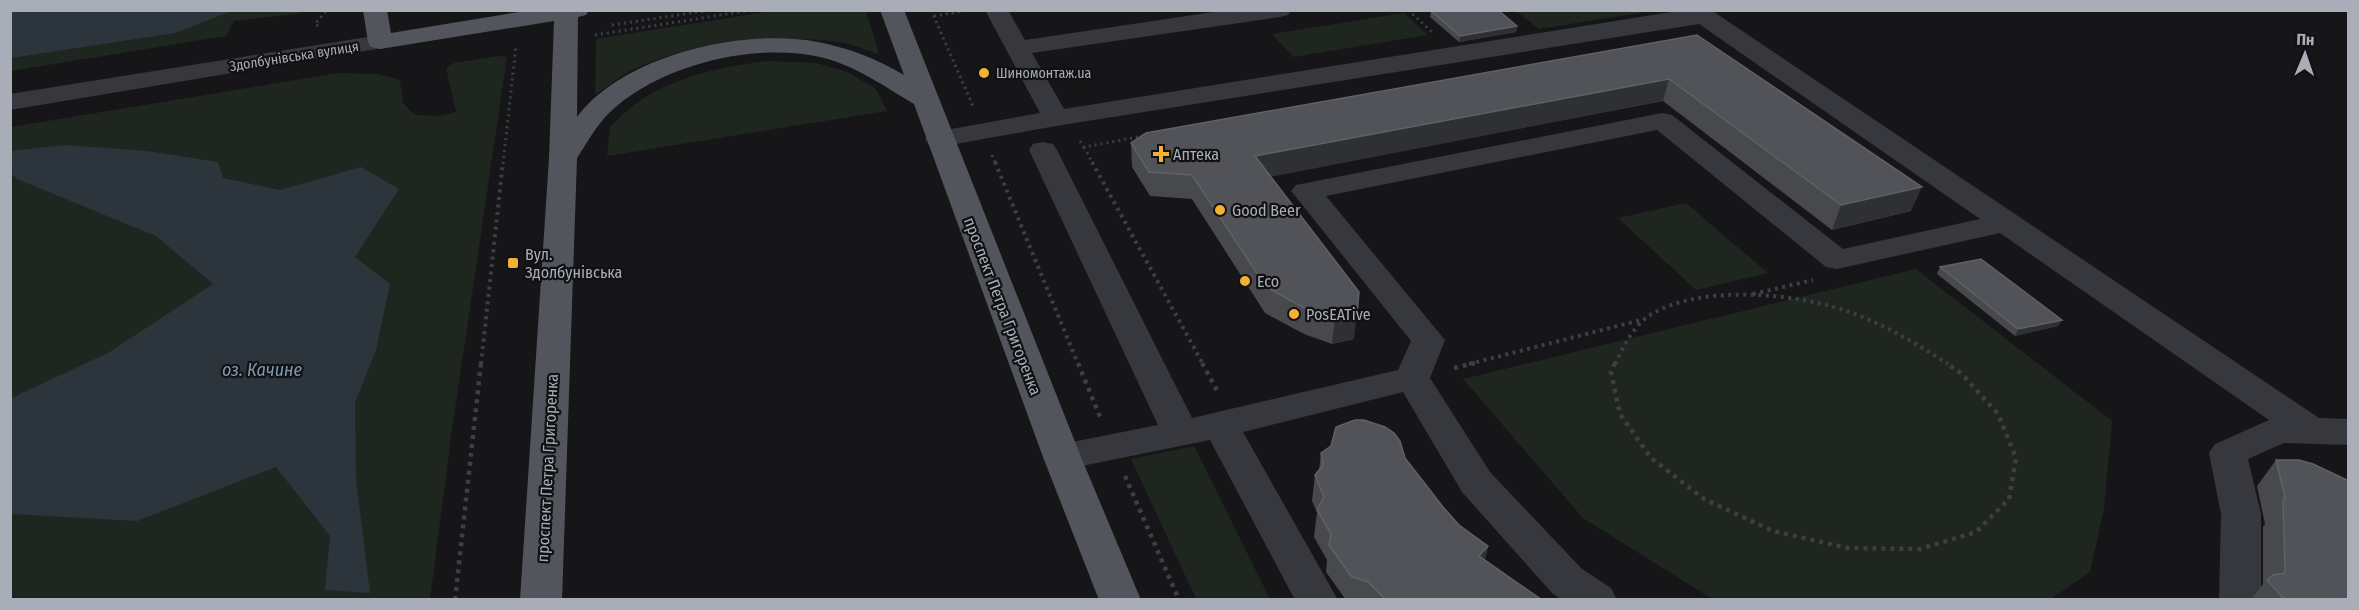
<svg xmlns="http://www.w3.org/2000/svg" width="2359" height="610" font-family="'Fira Sans Condensed',sans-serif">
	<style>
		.green { fill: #1e261f }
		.water { fill: #2c353c }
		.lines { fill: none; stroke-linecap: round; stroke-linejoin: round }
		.path-far2 { stroke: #3d3f44; stroke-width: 3; stroke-dasharray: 2 4; stroke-linecap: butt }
		.path-far1 { stroke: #3d3f44; stroke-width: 4; stroke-dasharray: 3 4.5; stroke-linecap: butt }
		.path { stroke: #3d3f44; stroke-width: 4.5; stroke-dasharray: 4 5; stroke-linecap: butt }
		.minor { fill: #37383d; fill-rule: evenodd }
		.major { fill: #53555c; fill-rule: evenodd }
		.wall { fill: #47494d }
		.shaded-wall { fill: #2f3033 }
		.building { fill: #525359; stroke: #5f6168; stroke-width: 1.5 }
		.poi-dot { fill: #f2b134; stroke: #111113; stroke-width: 2 }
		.labels { text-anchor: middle; stroke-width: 4.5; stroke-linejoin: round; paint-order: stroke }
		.far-street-label { font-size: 14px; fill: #a8adb8; stroke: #111113 }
		.far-poi-label { font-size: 14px; fill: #a8adb8; stroke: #111113; text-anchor: start }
		.poi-label { font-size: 16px; fill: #a8adb8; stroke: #111113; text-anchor: start }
		.street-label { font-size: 16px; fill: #a8adb8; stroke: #111113 }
		.water-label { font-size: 18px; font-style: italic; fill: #7f9bb3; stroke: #111113 }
	</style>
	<rect width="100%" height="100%" fill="#161618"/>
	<path class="green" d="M11 11H303L296 14 234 21 226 36 11 71Z
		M772 11H866L879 54C866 50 852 44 839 42 773 33 684 42 625 74 615 80 605 88 595 95L596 39Z
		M1516 11H1652L1539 29Z
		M1404 13 1428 35 1293 57 1272 34Z
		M498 56 507 57 452 430 430 599H11V127L338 73 378 74 400 80 403 103 415 115 439 116 456 112 446 68 454 63Z
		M766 61 816 63 848 72 876 89 887 111 607 156 610 127C619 119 627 109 638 102 676 76 721 67 766 61Z
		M1686 203 1768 273 1696 290 1618 218Z
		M1916 269 2112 421 2104 509 2090 572 2051 599 1722 600 1709 597 1583 518 1463 379Z
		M1194 446 1270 599H1196L1131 459Z"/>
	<path class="water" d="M234 10 175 33 11 58V11Z
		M64 145 147 151 218 162 223 178 280 190 361 167 399 189 355 257 390 284 376 350 355 403 356 480 370 593 325 590 330 536 276 467 137 521 11 514V398L108 353 213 284 156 236 17 179 11 173V151Z"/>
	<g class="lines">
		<path class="path-far2" d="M931 10 973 106
			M1408 10 1432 32
			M934 16 969 10
			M612 25 711 10
			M318 26 315 24 327 10
			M595 35 752 10
			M1080 141 1084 147 1144 136
			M1084 147 1093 164
			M992 155 996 164
			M503 164 516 46"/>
		<path class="path-far1" d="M995 162 1078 364
			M1092 162 1203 364
			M1753 294 1813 280
			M481 364 503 162
			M1469 364 1645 319
			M1615 364C1624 346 1634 324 1652 314 1701 284 1800 293 1852 313 1887 326 1917 344 1948 364"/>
		<path class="path" d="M1078 363 1100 417
			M1202 363 1219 394
			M1615 363 1611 372 1620 414 1651 458 1704 499 1773 531 1848 548 1920 549 1976 532 2009 499 2016 458 1998 414 1961 373 1946 363
			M1454 368 1475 363
			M1125 476 1179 600
			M455 600 481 363"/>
		<path class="minor" d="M985 10H1008L1025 40 1227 10H1291L1288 15 1280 17 1032 53 1064 109 1684 10H1711L2319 418 2348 419V445L2284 443 2248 459 2261 514V600H2219L2221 514 2209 453 2215 444 2269 420 2000 233 1837 269 1826 267 1657 130 1326 196 1445 340 1430 378 1490 472 1582 569 1611 588 1617 600H1562L1552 593 1462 492 1403 392 1243 432 1338 600H1295L1210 440 1062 470 1049 466 1043 457 1049 448 1062 444 1158 425 1029 150 1033 144 1043 142 1053 144 1057 150 1192 418 1398 370 1411 341 1296 197 1291 191 1296 185 1662 113 1672 115 1843 249 1980 219 1699 24 1056 126 939 147 929 145 925 139 929 133 1040 113Z
			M380 35 389 37 392 42 389 47 10 110V94Z"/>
		<path class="major" d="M363 10H387L391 33 531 10H589L586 15 578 17 577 117C625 54 744 28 818 42 849 48 877 59 904 75L880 10H904L1081 457 1141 600H1099L1043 457 914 104C885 87 858 67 824 58 757 41 660 64 609 113 596 126 587 143 577 158L562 600H520L549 158 554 21 380 49 371 47 368 42Z"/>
	</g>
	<path class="wall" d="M1431 11 1517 26 1516 32 1459 42 1430 17Z
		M1697 35 1911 211 1832 230 1663 101 1271 176 1354 339 1332 344 1304 334 1265 313 1192 199 1150 196 1132 167 1131 143Z
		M1940 267 2062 320 2058 326 2015 336 1937 274Z
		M1321 453 1405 458 1443 507 1459 525 1488 546 1485 560 1542 600H1346L1326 572 1327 560 1314 537 1317 512 1312 501 1315 475 1319 470Z
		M2276 460 2349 600H2251L2263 584V527L2265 524 2257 486Z"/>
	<path class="shaded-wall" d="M1517 26 1516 32 1459 42 1460 36Z
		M1669 79 1663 101 1254 180 1255 156Z
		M1922 187 1911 211 1832 230 1841 205Z
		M1359 292 1354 339 1332 344 1335 318Z
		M2062 320 2058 326 2015 336 2018 329Z
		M1488 546 1482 573 1479 556Z"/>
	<path class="building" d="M1498 10 1517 26 1460 36 1431 11Z
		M1697 35 1922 187 1841 205 1669 79 1255 156 1359 292 1357 314 1335 318 1306 309 1266 287 1192 175 1149 172 1131 143 1146 133Z
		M1981 259 2062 320 2018 329 1940 267Z
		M1355 420H1364L1385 427 1394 433 1400 441 1405 458 1443 507 1459 525 1488 546 1479 556 1542 600H1386L1368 582 1351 576 1329 545 1331 534 1317 510 1324 497 1315 475 1323 465 1321 453 1331 446 1336 427Z
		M2276 460H2299L2313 464 2349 481V600H2285L2267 580 2273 575 2285 573 2283 500 2285 497Z"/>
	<g class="poi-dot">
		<circle cx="984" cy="73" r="6"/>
		<path d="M1158 145h6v6h6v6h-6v6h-6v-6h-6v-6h6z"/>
		<circle cx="1220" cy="210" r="6"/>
		<rect x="507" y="257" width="12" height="12" rx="3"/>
		<circle cx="1245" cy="281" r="6"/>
		<circle cx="1294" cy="314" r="6"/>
	</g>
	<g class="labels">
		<g class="far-street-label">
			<text transform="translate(294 56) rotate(-9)" y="5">Здолбунівська вулиця</text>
		</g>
		<g class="far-poi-label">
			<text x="996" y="78">Шиномонтаж.ua</text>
		</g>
		<g class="poi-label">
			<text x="1173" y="160">Аптека</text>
			<text x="1232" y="216">Good Beer</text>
			<text x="525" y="260">Вул.<tspan x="525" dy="18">Здолбунівська</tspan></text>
			<text x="1257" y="287">Eco</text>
			<text x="1306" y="320">PosEATive</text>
		</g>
		<g class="street-label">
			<text transform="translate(1003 306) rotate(69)" y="6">проспект Петра Григоренка</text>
			<text transform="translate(547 468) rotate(-87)" y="6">проспект Петра Григоренка</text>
		</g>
		<g class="water-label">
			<text x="262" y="376">оз. Качине</text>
		</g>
	</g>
	<rect width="2359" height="610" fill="none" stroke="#a8adb8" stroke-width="24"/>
	<g transform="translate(2305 54) rotate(2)" stroke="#111113" stroke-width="4.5" paint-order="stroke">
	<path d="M0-4.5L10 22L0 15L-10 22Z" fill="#a8adb8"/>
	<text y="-9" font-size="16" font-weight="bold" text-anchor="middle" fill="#a8adb8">Пн</text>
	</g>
</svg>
